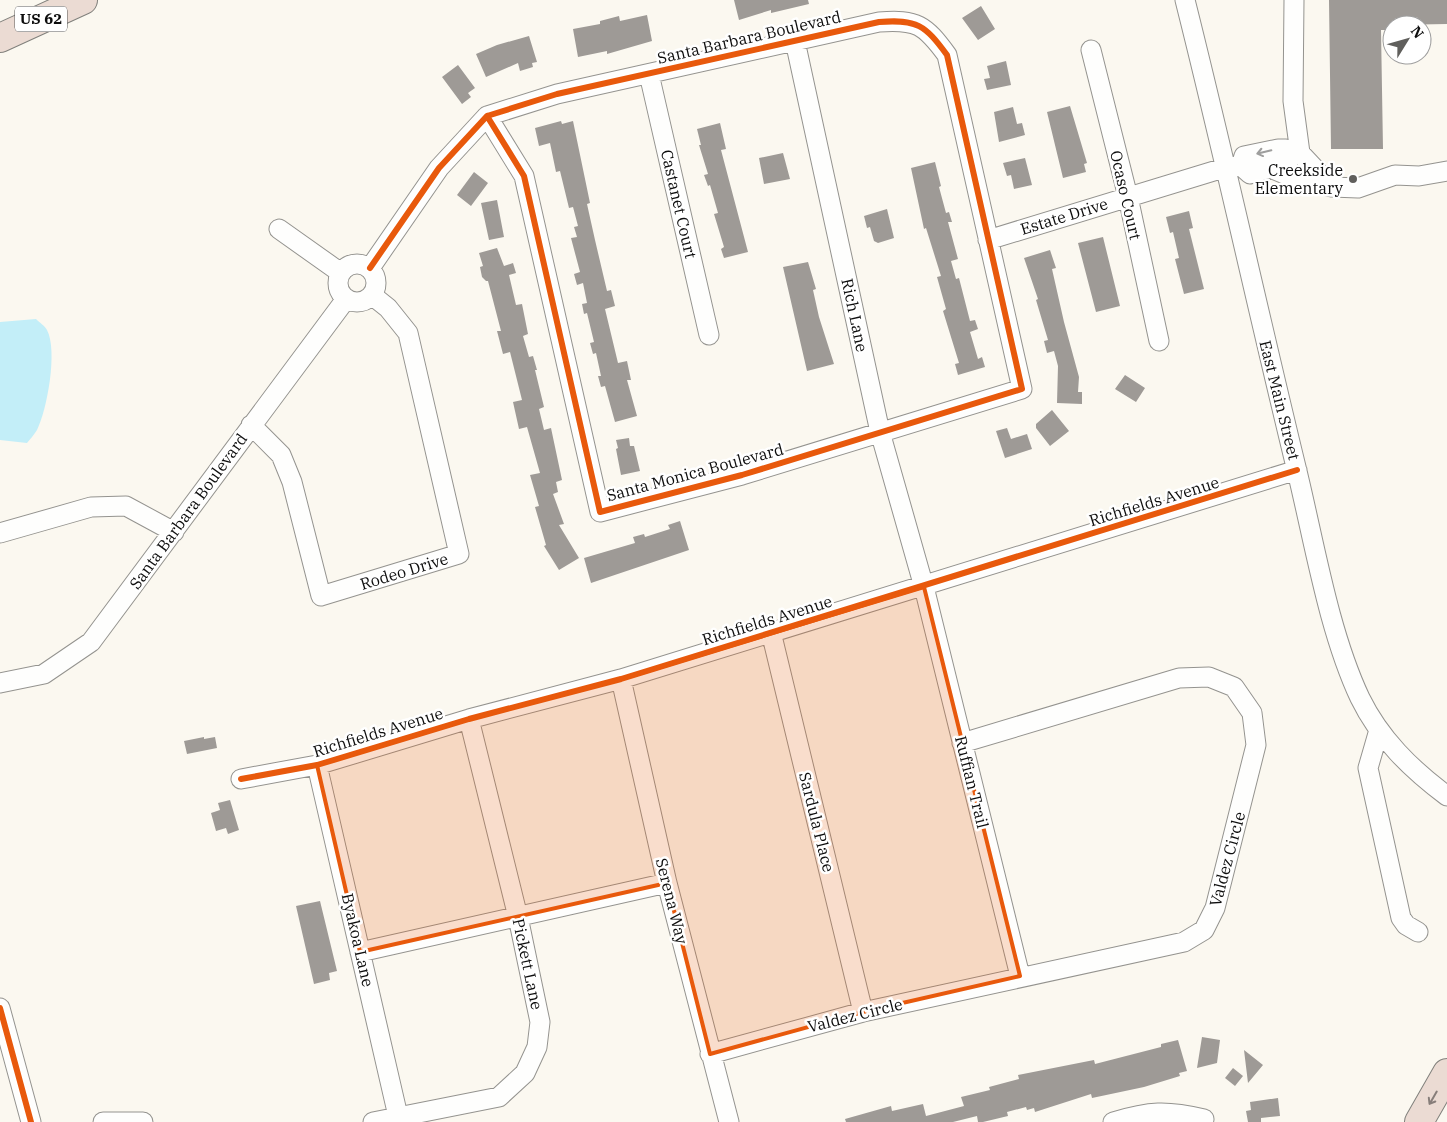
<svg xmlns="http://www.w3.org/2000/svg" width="1447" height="1122" font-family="'IBM Plex Serif',serif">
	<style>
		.water { fill: #c3eef8 }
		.building { fill: #9e9a96 }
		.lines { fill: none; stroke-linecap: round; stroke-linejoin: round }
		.minor-casing { stroke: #94938f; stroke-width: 21 }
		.highway-casing { stroke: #81807c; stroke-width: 30 }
		.minor { stroke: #fefefd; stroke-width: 19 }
		.highway { stroke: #ebdbd3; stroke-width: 28 }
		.cycleway-casing { stroke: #fff; stroke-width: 9 }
		.cycleway { stroke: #e8590c; stroke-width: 6 }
		.oneway { stroke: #9e9e9d }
		.oneway2 { stroke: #877e7a }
		.marked { fill: #e8590c; fill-opacity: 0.2; stroke: #e8590c; stroke-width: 4; stroke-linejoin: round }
		.poi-dot { fill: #605f5c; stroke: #fff; stroke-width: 2 }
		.labels { text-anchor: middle; stroke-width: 5; stroke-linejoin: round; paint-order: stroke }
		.shield { fill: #fff; stroke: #565656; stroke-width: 1 }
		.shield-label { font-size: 15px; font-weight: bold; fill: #0d0d0d }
		.street-label { font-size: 16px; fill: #0d0d0d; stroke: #fff }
		.poi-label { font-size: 16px; fill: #0d0d0d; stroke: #fff; text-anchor: end }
	</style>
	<rect width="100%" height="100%" fill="#fbf8f0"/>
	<path class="water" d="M36 319C39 322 45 326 47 330 58 351 47 410 37 430 34 435 30 439 27 443L0 440V322Z"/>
	<path class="building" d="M734 0H808L809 4 771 13V10L739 20Z
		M1329 0H1447V24L1392 25V30H1381L1383 149H1331Z
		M981 6 995 29 978 40 962 18Z
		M647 15 652 41 607 54V51L578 57 573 29 600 24V21L619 16 620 21Z
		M529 36 537 62 532 63 533 67 520 71 518 63 486 77 476 54 497 45Z
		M1006 61 1011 85 987 90 984 79 990 78 987 66Z
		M458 65 475 88 468 93 471 97 462 104 442 77Z
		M1070 106 1087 163 1084 164 1086 172 1063 178 1047 112Z
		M1013 107 1017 124 1022 123 1025 135 999 142 994 112Z
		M561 121 562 124 573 121 590 203 587 204 595 240 607 291 611 290 615 306 605 309 618 363 627 361 631 380H627L637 416 615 422 605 386 601 387 598 376H601L596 353 593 354 590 343 594 342 587 313 584 314 582 304 587 303 583 283 577 285 574 274 580 272 571 238 577 237 574 227 578 226 573 207 569 208 560 171 556 172 550 143 539 146 535 128Z
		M720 123 726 149 721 150 748 252 724 258 721 249 724 247 714 214 718 213 710 185 708 186 704 175 708 174 699 145H701L697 129Z
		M783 153 790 179 764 184 759 158Z
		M1025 158 1032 185 1014 189 1011 175 1007 176 1003 163Z
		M935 162 941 186 939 187 946 213 949 212 952 222H948L958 259 951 261 956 279 959 278 970 321 975 320 978 329 970 332 978 359 982 357 985 367 958 375 955 364 959 363 943 311 946 309 937 277 941 276 926 228 924 229 911 168Z
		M474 172 488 183 471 206 457 195Z
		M497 200 504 237 489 240 481 203Z
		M887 209 894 238 878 243 874 241 870 227 867 228 864 216Z
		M1189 211 1193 228 1189 229 1204 289 1184 294 1175 259 1179 258 1173 232 1170 233 1166 217Z
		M1103 237 1120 306 1096 312 1078 243Z
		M497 248 504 266 513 263 516 273 509 275 516 305 522 304 528 334 523 336 529 357 533 356 537 370H535L544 407 539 409 544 430 551 428 562 480 556 482 558 492 553 494 564 524 559 525 579 558 559 570 544 546 546 545 535 507 539 506 530 475 540 473 527 427 519 429 513 402 522 400 510 352 503 354 497 331H501L488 281H486L482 277 480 267 483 266 479 253Z
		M1050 250 1056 268 1052 269 1064 322 1079 377 1078 392H1082V404L1057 403 1058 366 1054 351 1047 353 1044 341 1048 340 1036 300 1038 299 1024 258Z
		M808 262 816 289 813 290 819 317 834 364 807 371 783 267Z
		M1125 375 1145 388 1136 402 1115 389Z
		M1052 410 1069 431 1050 446 1036 428V424Z
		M1007 428 1011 439 1027 434 1032 449 1005 458 996 431Z
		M629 438 630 446H634L640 471 621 475 616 449 618 448 616 440Z
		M680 521 689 550 591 583 584 558 635 543 633 537 644 534 645 537 670 529 668 525Z
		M204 737V739L215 737 217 748 187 754 184 741Z
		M230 800 239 830 228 834 226 828 216 831 211 813 220 810 218 803Z
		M320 901 337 971 329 973 330 980 314 984 296 906Z
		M1202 1037 1220 1040 1217 1063 1197 1068Z
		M1178 1040 1187 1071 1179 1073 1180 1076 1144 1087 1092 1098 1091 1094 1035 1112 1034 1108 1027 1110 1026 1107 1007 1112 1008 1116 983 1122H978L977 1116 953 1122H846L845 1119 891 1106 892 1111 923 1104 926 1116 964 1106 961 1097 990 1090 989 1087 1019 1079 1018 1075 1094 1060 1095 1064 1161 1047V1044Z
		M1244 1050 1263 1065 1248 1083Z
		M1233 1068 1243 1076 1235 1086 1225 1078Z
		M1278 1098 1280 1116 1261 1118V1122H1248L1246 1111 1251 1110 1250 1102Z"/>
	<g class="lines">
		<defs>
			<path id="minor" d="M1185 0C1224 155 1258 311 1296 467 1314 540 1328 630 1360 698 1380 739 1411 769 1447 796
				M1294 0 1293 101 1300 153 1332 187
				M795 41 880 432 924 587 1020 976
				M1091 50 1128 197 1159 341
				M649 74 709 335
				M1241 166 1244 156 1278 149H1286L1292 155
				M1270 168 1292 177 1332 187 1358 188 1395 175 1419 176 1447 171
				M279 229 341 273
				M988 240 1227 167 1241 166 1250 174 1287 163 1292 155 1300 153
				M338 283a19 19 0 1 1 38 0a19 19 0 1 1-38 0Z
				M370 268 439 168 487 116 557 94 879 22C917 19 925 25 947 55L1022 389 742 475 600 512 524 176 487 116
				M251 425 281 455 292 482 321 596 459 554 408 333 388 308 373 296
				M0 533 91 507 126 506 174 532
				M771 632 863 1012
				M621 679 667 883 729 1122
				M0 683 44 674 91 642 346 299
				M1379 730 1368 768 1401 918 1406 925 1418 932
				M317 765 398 1116
				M241 779 317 765 469 719 621 679 1297 470
				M360 952 667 883
				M0 1008 31 1122
				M710 1054 863 1012 1184 942 1204 930 1215 908 1256 745 1252 713 1234 687 1209 677 1179 678 962 743
				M103 1122H143
				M373 1122 499 1097 525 1073 537 1047 540 1022 518 917 469 719
				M1113 1122C1150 1111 1166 1110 1204 1119"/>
			<path id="highway" d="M0 38 83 0
				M1419 1122 1447 1073"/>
		</defs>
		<use href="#minor" class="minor-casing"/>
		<use href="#highway" class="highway-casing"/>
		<use href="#minor" class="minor"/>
		<use href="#highway" class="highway"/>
		<defs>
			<path id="cycleway" d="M370 268 439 168 487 116 557 94 879 22C917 19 925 25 947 55L1022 389 742 475 600 512 524 176 487 116
				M241 779 317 765 469 719 621 679 1297 470
				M0 1008 31 1122"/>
		</defs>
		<use href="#cycleway" class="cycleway-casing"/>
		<use href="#cycleway" class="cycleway"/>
	</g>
	<defs><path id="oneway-shaft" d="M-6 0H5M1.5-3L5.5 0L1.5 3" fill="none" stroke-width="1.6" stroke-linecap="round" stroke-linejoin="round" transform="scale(1.25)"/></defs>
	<use class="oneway" href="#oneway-shaft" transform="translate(1264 152) rotate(167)"/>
	<use class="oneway2" href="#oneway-shaft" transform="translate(1433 1098) rotate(120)"/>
	<path class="marked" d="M924 587 1020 976 863 1012 710 1054 667 883 360 952 317 765 469 719 621 679Z"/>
	<circle class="poi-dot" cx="1353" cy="179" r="5"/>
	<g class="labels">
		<rect class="shield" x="15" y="6.5" width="52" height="25" rx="4"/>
		<g class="shield-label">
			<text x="41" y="24">US 62</text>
		</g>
		<g class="street-label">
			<text transform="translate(749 37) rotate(-13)" y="6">Santa Barbara Boulevard</text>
			<text transform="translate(1126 195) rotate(77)" y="6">Ocaso Court</text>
			<text transform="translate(679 204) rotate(77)" y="6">Castanet Court</text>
			<text transform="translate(1064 216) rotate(-17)" y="6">Estate Drive</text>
			<text transform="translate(855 315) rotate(78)" y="6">Rich Lane</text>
			<text transform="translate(1280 400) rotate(76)" y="6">East Main Street</text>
			<text transform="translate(695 472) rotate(-15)" y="6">Santa Monica Boulevard</text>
			<text transform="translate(1154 501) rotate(-17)" y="6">Richfields Avenue</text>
			<text transform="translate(188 511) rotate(-54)" y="6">Santa Barbara Boulevard</text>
			<text transform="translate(404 571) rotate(-17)" y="6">Rodeo Drive</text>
			<text transform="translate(767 620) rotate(-17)" y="6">Richfields Avenue</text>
			<text transform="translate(378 732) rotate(-17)" y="6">Richfields Avenue</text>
			<text transform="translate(972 782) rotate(76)" y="6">Ruffian Trail</text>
			<text transform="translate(817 822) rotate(76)" y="6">Sardula Place</text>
			<text transform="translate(1227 859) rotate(-75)" y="6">Valdez Circle</text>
			<text transform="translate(672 901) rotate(76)" y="6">Serena Way</text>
			<text transform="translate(358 940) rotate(77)" y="6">Byakoa Lane</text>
			<text transform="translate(528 964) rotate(78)" y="6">Pickett Lane</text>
			<text transform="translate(855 1015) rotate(-14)" y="6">Valdez Circle</text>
		</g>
		<g class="poi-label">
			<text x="1343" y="176">Creekside<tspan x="1343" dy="18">Elementary</tspan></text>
		</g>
	</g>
	<g transform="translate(1407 40) rotate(53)"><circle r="24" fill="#ffffff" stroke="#9e9e9e"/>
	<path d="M0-4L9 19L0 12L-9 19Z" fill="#605f5c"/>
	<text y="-8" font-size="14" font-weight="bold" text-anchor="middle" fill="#0d0d0d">N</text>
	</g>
</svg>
